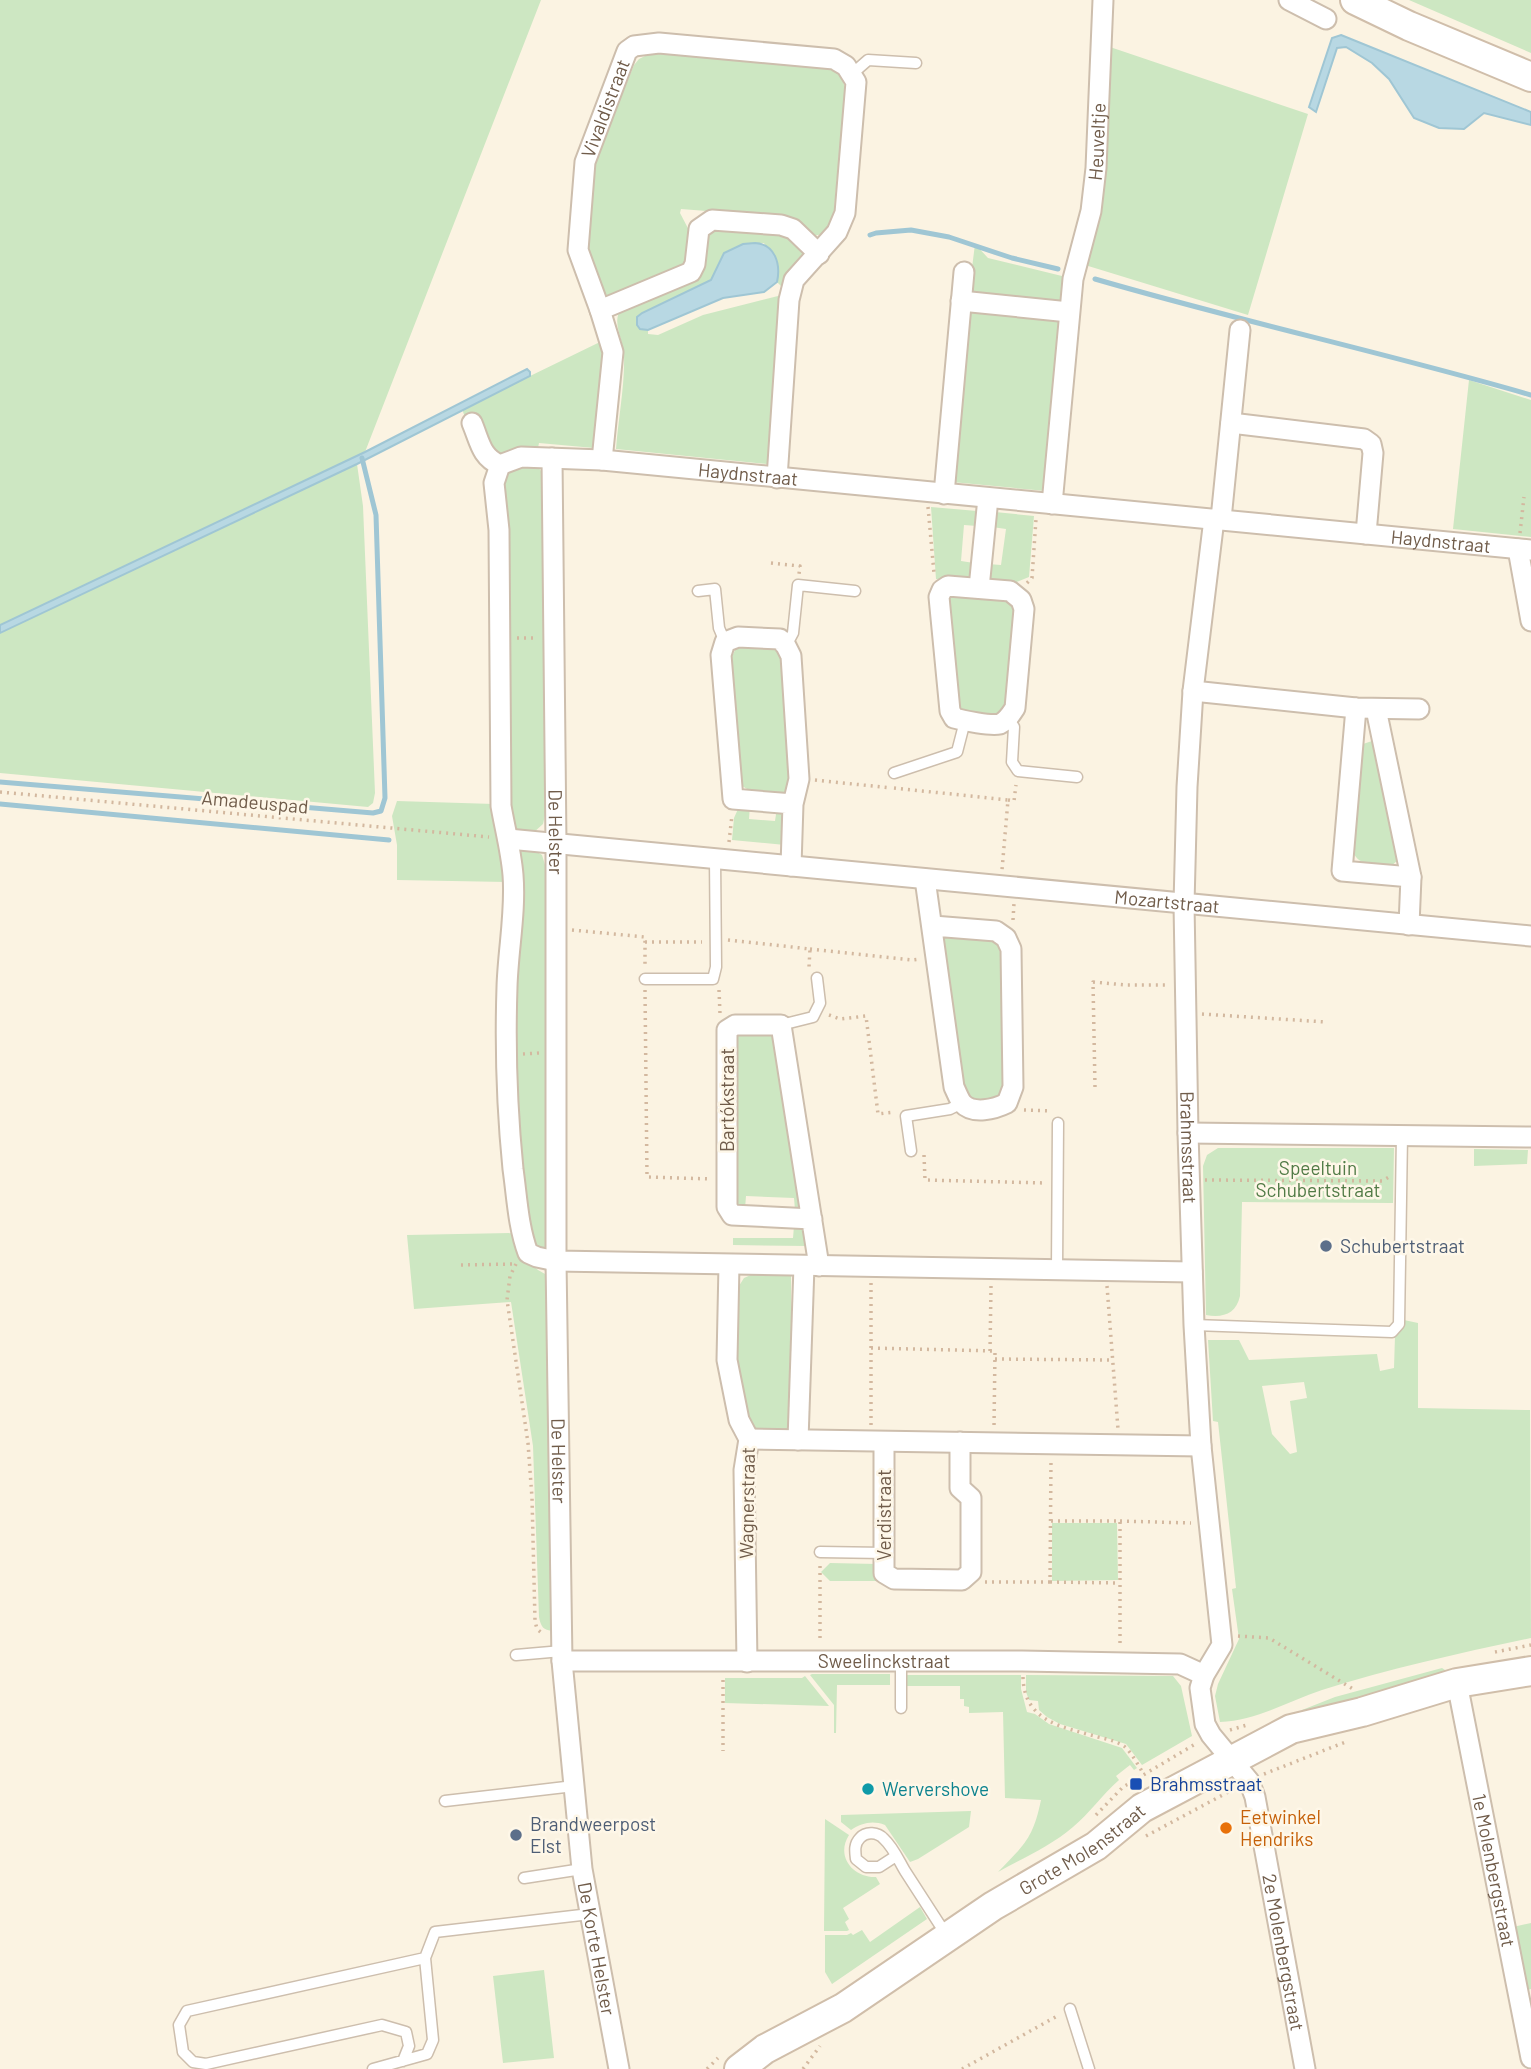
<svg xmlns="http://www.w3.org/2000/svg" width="1531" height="2069" font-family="Barlow,sans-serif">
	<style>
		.green { fill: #cde7c2; fill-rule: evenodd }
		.water { fill: #b8d8e3; stroke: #9fc6d4; stroke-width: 2 }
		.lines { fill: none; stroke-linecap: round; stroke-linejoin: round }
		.stream { stroke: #9fc6d4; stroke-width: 5 }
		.lane-casing { stroke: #cdbead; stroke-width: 13 }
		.street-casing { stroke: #cdbead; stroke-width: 23 }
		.secondary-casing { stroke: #d0beaa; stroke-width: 32 }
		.path { stroke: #d3b89f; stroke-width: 3.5; stroke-dasharray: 2 5; stroke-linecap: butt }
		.lane { stroke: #fff; stroke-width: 10 }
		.street { stroke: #fff; stroke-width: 19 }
		.secondary { stroke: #fff; stroke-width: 28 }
		.service-dot { fill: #5c6f8a; stroke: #fef7e8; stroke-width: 2.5 }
		.transit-dot { fill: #1a4fb4; stroke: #fef7e8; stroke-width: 2.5 }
		.culture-dot { fill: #0f9aa8; stroke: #fef7e8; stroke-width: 2.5 }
		.food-dot { fill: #e8710a; stroke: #fef7e8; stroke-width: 2.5 }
		.labels { text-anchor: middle; stroke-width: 5; stroke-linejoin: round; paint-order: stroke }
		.street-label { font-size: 19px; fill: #705c4a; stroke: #fef7e8 }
		.park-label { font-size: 19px; fill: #517b46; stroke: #fef7e8 }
		.service-label { font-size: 19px; fill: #4e5e75; stroke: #fef7e8; text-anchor: start }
		.transit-label { font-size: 19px; fill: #164399; stroke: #fef7e8; text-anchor: start }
		.culture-label { font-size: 19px; fill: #0d838f; stroke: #fef7e8; text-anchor: start }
		.food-label { font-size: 19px; fill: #c56008; stroke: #fef7e8; text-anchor: start }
	</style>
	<rect width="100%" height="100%" fill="#fbf3e2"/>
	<path class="green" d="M0 0H541L365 452 0 625Z
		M1408 0H1531V53L1409 0Z
		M1110 47 1308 114 1248 315 1085 265Z
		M651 53 829 69C840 72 844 80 845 90L834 210 831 223 823 234 813 236 783 217 681 209 680 213 691 234 687 264 611 298 605 294 587 245 594 164 634 65 639 59Z
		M716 228 787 235 804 252 803 256 784 289 777 282 779 274 764 243 743 244 724 253 711 280 695 289 643 330H648V334L658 335 703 315 782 295 767 464 616 449C618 421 625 384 624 356 624 340 611 323 621 309L693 280C698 263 700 238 716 228Z
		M975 244 988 258 1066 277 1063 300 1059 303 977 294 971 289 970 284Z
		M977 310 1059 320 1061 325 1046 491 952 482 968 316 972 312Z
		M602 341 604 351 594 448 539 443 538 448H517L497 456 466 420 462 409Z
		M1469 380 1531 400V537L1453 529Z
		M357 464 363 506 375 793 373 803 368 807 0 773V633Z
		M537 466 542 472 545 815 543 824 533 833 512 830 509 821 500 489 505 473 512 467Z
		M931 507 977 511V526L964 525 961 561 974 563 972 574 966 580 936 579Z
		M995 512 1034 516 1029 577 1009 585 991 581 988 578V564L1001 565 1006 529 992 527Z
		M953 593 1009 597 1015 603 1009 703C1008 703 1002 711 1001 712 990 719 966 714 957 707L948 596Z
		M745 643 773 645 783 656 791 788 785 793C771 792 747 795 739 782L730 661 736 648Z
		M1378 739 1398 860 1390 867C1376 862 1360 868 1353 852L1360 745Z
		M397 801 494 804 507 882 397 880V845L392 816Z
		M750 805 749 819 775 821 777 808 784 811 785 845 732 840 734 818 738 809Z
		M524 849 534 850 542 855 546 868 548 1245 544 1250 532 1247 512 1091 519 852Z
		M951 934 992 938 1001 942 1004 952 1006 1081C1000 1098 999 1101 980 1101 972 1101 970 1099 964 1094L943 939Z
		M765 1030 777 1036 801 1206 795 1210 794 1198 746 1196 745 1209 739 1208 734 1201 735 1040 739 1034Z
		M1218 1148H1394L1393 1203 1242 1202 1240 1296C1236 1314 1223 1318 1206 1315L1203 1166 1207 1155Z
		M1474 1149 1528 1150 1527 1164 1474 1166Z
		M794 1226C806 1226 806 1236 807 1246L733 1245V1238H793Z
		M515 1233C524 1253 526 1265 547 1275L553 1631C543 1630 541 1627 539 1617L533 1446 511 1302 414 1309 407 1235Z
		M753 1274 791 1275 792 1431 758 1430 749 1423 737 1373 735 1336 737 1289 744 1278Z
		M1404 1320 1418 1323V1408L1530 1410 1531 1638C1461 1653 1391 1668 1322 1690 1288 1701 1257 1721 1220 1722L1215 1696 1218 1684 1239 1639 1232 1589 1236 1588 1218 1422 1213 1421 1208 1340H1239L1249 1360 1377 1354 1380 1371 1394 1368 1395 1336ZM1304 1382 1307 1398 1290 1401 1297 1452 1290 1454 1272 1434 1262 1386Z
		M1052 1523H1117L1118 1580 1052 1581Z
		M830 1563 877 1564 878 1581H830L821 1572Z
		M1442 1668 1445 1670 1447 1677 1348 1706 1303 1711 1302 1710 1335 1697Z
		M812 1674H890V1685H837L836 1733H834V1705L810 1675Z
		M907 1675H1021V1689L1027 1712 1035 1714 1049 1724 1122 1748 1137 1768 1134 1770 1130 1765 1116 1776 1119 1780C1102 1795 1089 1814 1073 1827 1051 1846 1023 1858 998 1872 1024 1845 1033 1839 1041 1800L1005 1798 1003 1712 969 1713V1707L964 1706V1699H960V1686H907Z
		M1026 1675 1173 1676 1181 1686 1192 1736 1142 1765 1126 1744 1060 1724 1047 1717 1039 1710 1038 1701 1029 1700 1026 1692Z
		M805 1676 829 1706 725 1703V1678H802Z
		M971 1811 969 1827 918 1859 910 1862 885 1825C872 1820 862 1823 851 1830L841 1822V1815Z
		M825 1819 849 1835C835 1857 854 1878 876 1877L880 1884 843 1908 849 1919 845 1922 849 1930 847 1931H824Z
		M920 1907 927 1919 832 1984 825 1972V1935H847L851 1933 853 1935 862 1930 870 1942Z
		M1531 1923V1989L1527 1990 1513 1927Z
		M544 1970 554 2058 503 2063 493 1976Z"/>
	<path class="water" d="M1341 35 1531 112V125L1484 113 1464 129 1439 128 1414 118 1389 79 1372 63 1346 47 1337 48 1316 112 1309 107 1332 38Z
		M755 243C775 244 781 264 777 282L764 292 723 298 648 330 640 329 637 325V317L642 313 711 280 724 253 743 244Z
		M527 369 530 372V376L357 464 0 633V625L365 452Z"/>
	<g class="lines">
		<path class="stream" d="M870 235 876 233 911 230 949 237 1012 258 1058 269
			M1095 279C1239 321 1386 353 1531 395
			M0 782 373 813 381 811 385 798 376 515 362 458
			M0 804 389 840"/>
		<defs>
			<path id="lane" d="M852 74 868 60 916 63
				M698 591 715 589 719 628 725 642
				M786 646 793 633 798 585 855 591
				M1008 719 1014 727 1012 762 1018 771 1077 777
				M894 773 957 752 965 721
				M645 979H713L716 967 715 858
				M781 1025 813 1017 820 1003 817 978
				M911 1151 906 1116 950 1109 962 1103
				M1057 1270 1058 1123
				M1194 1325 1392 1332 1399 1324 1402 1135
				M820 1552 885 1553
				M516 1655 562 1651
				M901 1661V1708
				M445 1801 574 1786
				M896 1856 879 1867H866L856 1859C855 1851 854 1844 860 1838 866 1831 878 1832 884 1839 893 1847 899 1861 905 1871 919 1893 933 1914 947 1936
				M524 1878 582 1869
				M1070 2009 1089 2069
				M403 2061 409 2046 406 2032 382 2025 206 2064 193 2062 183 2052 179 2025 187 2011 425 1958
				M373 2069 427 2054 433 2040 425 1958 435 1932 590 1914"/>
			<g id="street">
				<path d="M1289 0 1326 19"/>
				<path d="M961 301 1069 312"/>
				<path d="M600 310 691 272 695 264 699 229 712 220 781 225 793 229 819 254"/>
				<path d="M472 423C480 442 481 457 500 465"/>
				<path d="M1231 423 1364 439 1371 444 1373 453 1366 534"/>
				<path id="s1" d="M552 458 556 844V1261L562 1661 582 1869 619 2069"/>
				<path id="s2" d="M602 460 613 352 600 310 578 250 585 162 627 51 634 46 659 43 834 59 846 66 856 82 845 213 837 232 794 280 789 300 777 478"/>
				<path d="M944 494 964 272"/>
				<path id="s3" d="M1052 504 1073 279 1091 211 1096 168 1103 0"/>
				<path id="s4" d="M1214 519 1193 691 1187 787 1184 904 1188 1133 1194 1325 1201 1446 1222 1645 1204 1675 1200 1688 1205 1724 1211 1735 1249 1781 1255 1797 1305 2069"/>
				<path d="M1221 519 1240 330"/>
				<path d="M1518 549 1531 621"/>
				<path d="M948 586 1010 591 1021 600 1024 609 1015 708C1011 714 1007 721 1000 724 990 726 965 721 954 718L950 711 939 597 942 590Z"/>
				<path d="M979 588 988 498"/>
				<path d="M1193 691 1356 708 1419 709"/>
				<path d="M1356 708 1342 871 1411 877 1409 925"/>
				<path d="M1376 709 1411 877"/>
				<path id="s5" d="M508 839 1531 936"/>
				<path d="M791 866 793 804 799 779 791 656 786 646 780 639 738 637 725 642 721 655 733 799 793 804"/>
				<path d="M925 879 954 1087C956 1091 959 1099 962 1103 973 1115 995 1109 1007 1103L1013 1087 1011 949 1006 938 996 931 933 926"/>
				<path d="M1188 1133 1531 1137"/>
				<path d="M812 1219 732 1215 727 1207V1030L735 1025H781L819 1266"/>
				<path d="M729 1265 727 1360 739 1420 749 1439 744 1470 747 1662"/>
				<path id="s6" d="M1192 1272 556 1261 537 1257 528 1253C518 1226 517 1197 513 1169 507 1109 505 1048 507 987 508 950 516 912 513 875 511 851 505 829 501 806L499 530 494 483 500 465 521 457 602 460 1531 550"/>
				<path d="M749 1439 1201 1446"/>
				<path d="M798 1440 804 1266"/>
				<path d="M884 1442V1573L894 1579 962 1580 971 1572V1498L960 1488V1442"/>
				<path id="s7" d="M562 1661H1022L1180 1664 1204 1675"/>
				<path id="s8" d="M1457 1683 1531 2058"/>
			</g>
			<g id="secondary">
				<path d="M1355 0 1409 26 1531 77"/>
				<path id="s9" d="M739 2069 765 2049 843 2008 993 1906 1096 1846 1142 1808 1291 1729 1362 1712 1457 1683 1531 1671"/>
			</g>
		</defs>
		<use href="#lane" class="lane-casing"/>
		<use href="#street" class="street-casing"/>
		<use href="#secondary" class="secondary-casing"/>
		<path class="path" d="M928 507 934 573
			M1520 533 1524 497
			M771 563 800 566 799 574
			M1027 583 1032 578 1036 519
			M517 638H538
			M815 780 891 788
			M894 788 1008 800 1002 870
			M0 792 489 837
			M1008 800 1014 801 1016 785
			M729 842 732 815
			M1013 920 1014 903
			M572 930 645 937V965
			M728 940 810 949 809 967
			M645 942H702
			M810 949 912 960 920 959
			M645 990 647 1177 711 1179
			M719 990 720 1014
			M1202 1014 1326 1022
			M829 1015 840 1019 866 1016 878 1114 895 1112
			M523 1054 539 1053
			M1095 1087 1093 982 1126 985H1168
			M1024 1110 1052 1111
			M924 1155 925 1180 1045 1183
			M1205 1180 1382 1181 1389 1177
			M516 1264 510 1276 507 1300 528 1443 532 1498 535 1621 537 1629 543 1634
			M461 1265 513 1264
			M1107 1286 1118 1429
			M871 1348 995 1351 994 1427
			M990 1351 991 1286
			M995 1359 1112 1360
			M871 1425V1282
			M1051 1521H1120V1646
			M1120 1521 1191 1523
			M820 1566V1642
			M985 1582H1050L1051 1459
			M1050 1582 1120 1583
			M1238 1636 1269 1638 1353 1689
			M1495 1652 1531 1645
			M1023 1677C1024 1722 1063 1727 1098 1737 1107 1739 1116 1741 1124 1746 1132 1753 1138 1765 1143 1773
			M723 1680V1751
			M1230 1730 1247 1725
			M1264 1774 1348 1741
			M1096 1815 1123 1787 1197 1743
			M1146 1836 1232 1790
			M707 2069 718 2058
			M803 2069 820 2046
			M962 2069 1059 2015"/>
		<use href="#lane" class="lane"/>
		<use href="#street" class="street"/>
		<use href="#secondary" class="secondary"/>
	</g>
	<g class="service-dot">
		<circle cx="1326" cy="1246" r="7"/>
		<circle cx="516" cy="1835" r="7"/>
	</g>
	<rect class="transit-dot" x="1129" y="1777" width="14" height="14" rx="3.5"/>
	<circle class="culture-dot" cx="868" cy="1789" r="7"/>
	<circle class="food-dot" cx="1226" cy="1828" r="7"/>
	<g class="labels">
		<g class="street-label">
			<text dy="7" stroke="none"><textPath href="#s2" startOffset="362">Vivaldistraat</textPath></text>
			<text dy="7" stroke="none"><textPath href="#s3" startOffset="366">Heuveltje</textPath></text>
			<text dy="7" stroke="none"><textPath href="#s6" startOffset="1708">Haydnstraat</textPath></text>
			<text dy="7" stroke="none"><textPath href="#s6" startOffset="2404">Haydnstraat</textPath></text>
			<text transform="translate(255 802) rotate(5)" y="7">Amadeuspad</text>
			<text dy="7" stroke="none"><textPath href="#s1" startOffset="374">De Helster</textPath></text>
			<text dy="7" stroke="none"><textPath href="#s5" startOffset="662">Mozartstraat</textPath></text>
			<text transform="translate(727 1100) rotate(-90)" y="7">Bartókstraat</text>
			<text dy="7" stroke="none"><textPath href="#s4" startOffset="630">Brahmsstraat</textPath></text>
			<text dy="7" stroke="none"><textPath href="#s1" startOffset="1003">De Helster</textPath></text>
			<text transform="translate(747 1503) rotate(-89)" y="7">Wagnerstraat</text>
			<text transform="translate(884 1515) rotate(-90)" y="7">Verdistraat</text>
			<text dy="7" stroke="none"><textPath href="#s7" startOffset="322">Sweelinckstraat</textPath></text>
			<text dy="7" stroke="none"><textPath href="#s9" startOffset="408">Grote Molenstraat</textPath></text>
			<text dy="7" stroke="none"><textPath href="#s8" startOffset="191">1e Molenbergstraat</textPath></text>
			<text dy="7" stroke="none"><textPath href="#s1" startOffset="1493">De Korte Helster</textPath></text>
			<text dy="7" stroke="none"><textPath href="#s4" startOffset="1461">2e Molenbergstraat</textPath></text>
		</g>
		<g class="park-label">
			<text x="1318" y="1175">Speeltuin<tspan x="1318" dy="22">Schubertstraat</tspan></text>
		</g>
		<g class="service-label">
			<text x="1340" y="1253">Schubertstraat</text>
			<text x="530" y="1831">Brandweerpost<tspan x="530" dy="22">Elst</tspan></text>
		</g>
		<g class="transit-label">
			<text x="1150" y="1791">Brahmsstraat</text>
		</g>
		<g class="culture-label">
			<text x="882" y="1796">Wervershove</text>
		</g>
		<g class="food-label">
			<text x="1240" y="1824">Eetwinkel<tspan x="1240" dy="22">Hendriks</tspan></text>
		</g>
	</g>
</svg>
